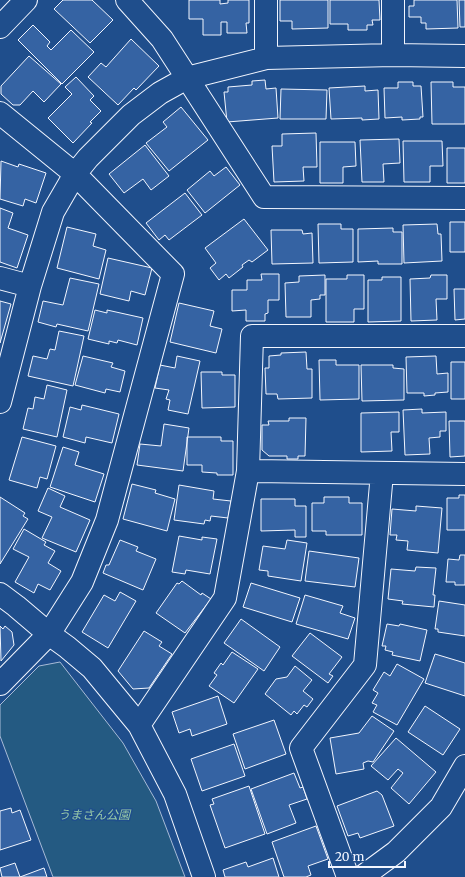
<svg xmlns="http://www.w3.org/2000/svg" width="465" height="877" font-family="Merriweather,'Noto Sans JP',serif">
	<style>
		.green { fill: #245a82; stroke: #a8bbd7 }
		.building { fill: #3563a3; stroke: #f2f6ff }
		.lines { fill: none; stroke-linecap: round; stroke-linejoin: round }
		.minor-casing { stroke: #f2f6ff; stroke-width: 24 }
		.minor { stroke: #1f4e8c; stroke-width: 22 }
		.labels { text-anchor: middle; stroke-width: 3; stroke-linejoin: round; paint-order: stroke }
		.park-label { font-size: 12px; font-style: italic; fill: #97c8a6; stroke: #1f4e8c }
	</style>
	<rect width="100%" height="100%" fill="#1f4e8c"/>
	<path class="green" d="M60 662 123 743 156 801 185 877H53L0 736V705L39 666Z"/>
	<path class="building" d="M63 0H92L113 20 90 43 54 9Z
		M189 0H220V4L228 3V0H249V23H246L247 33H227V22H221V35H203V19H189Z
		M280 0H328V28L292 29V21H280Z
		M330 0H379L380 20H372L373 25H367V30H348V24H330Z
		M414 0H457L458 28 426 29V23H421V17H409V6H414Z
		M459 0H465V27H460Z
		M33 25 50 42 47 46 51 50 71 30 94 52 62 84 18 40Z
		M131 39 159 66 136 90 134 88 118 105 88 77 101 63 106 67Z
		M29 56 61 84 44 102 33 91 20 105H13L1 94V86Z
		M76 77 94 96 90 100 101 111 90 122 92 123 73 143 48 118 72 94 65 87Z
		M265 80 266 89 276 88 278 118 227 122 224 92H228V87L252 85V81Z
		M398 82H413V86H421L423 117H420V119L402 120V117L385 118 384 88H398Z
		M431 82H453V87H465V124H432Z
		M365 86V91L378 90 379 119 362 120V118L331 119 329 88Z
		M281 89 327 90 326 119H280Z
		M181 107 208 140 169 171 146 143 167 127 163 122Z
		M316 133 317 167H303L304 181 274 182 272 146H282V134Z
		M399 139 400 163 383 164 384 182H362L360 140Z
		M403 141H442L443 166H430V182H404Z
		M320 142H355L356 166 343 167V183H320Z
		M145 145 169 176 151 190 143 179 124 193 109 174Z
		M447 148H465V183H447Z
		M1 161 18 167 19 164 46 173 36 203 25 199 23 206 0 199Z
		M226 167 240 185 205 213 187 190 210 171 214 176Z
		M185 193 202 215 169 240 165 235 159 240 146 223Z
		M0 208 13 213 8 228 28 235 17 268 0 262Z
		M244 219 268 250 252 262 249 260 242 265 243 267 229 278 226 274 219 280 210 268 216 263 205 248Z
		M450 222H465V252H450Z
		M318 224H341V229H353V262L319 263Z
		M437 224 438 234H441L442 261 404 263 403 225Z
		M67 227 96 234 93 246 106 250 99 279 57 268Z
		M393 228V232H402V264H378V261L358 262V229Z
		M271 230H302L303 234 312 233 313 263 272 264Z
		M108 258 152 268 145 295 131 291 129 301 100 294Z
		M261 274H279V300H268V313L265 314V321H246V310L232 311V290H247V280H262Z
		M325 275V295H320V299L311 300V317H286L285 283 299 282V276Z
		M347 275H364V309H354V322H326V279H347Z
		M431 275H447V299H436L437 320 411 321 410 279 430 278Z
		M382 277H401V321L368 322V280H382Z
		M70 278 99 284 88 331 57 324 56 327 38 322 43 301 63 305Z
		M454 289H465V319L455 320Z
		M0 301 11 304 0 343Z
		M179 303 214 311 210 326 222 329 216 353 170 342Z
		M95 310 107 313V310L143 318 137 345 118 340 117 343 109 341V344L88 339Z
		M59 331 84 336 73 386 28 376 33 356 47 359 50 349 55 350Z
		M306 352 307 369H312V398L278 399 277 394H266L265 368H269V356L281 355V353Z
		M83 356 113 363 111 367 125 371 120 392 106 389 105 393 75 385Z
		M177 356 200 361 188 414 168 410 170 400 166 399 169 390 155 388 160 365 175 368Z
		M436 356 437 374 448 373V392L435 393V395L424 396V393H407L406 357Z
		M319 360H336V365H359V399L320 400Z
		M451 362H465V399H451Z
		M361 365H393V368L404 369V400L362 401Z
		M201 372H222V375H235V407L202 408Z
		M47 385 67 390 57 437 23 429 28 408 33 409 35 397 44 399Z
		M82 405 119 414 112 443 86 437 85 443 63 437 70 407 81 410Z
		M422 409V413L446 412V431H440V437L429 438 430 454 405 455 403 410Z
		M399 412V432H391L392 451 361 452V413Z
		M289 418H306L305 456H298V459H287V456H269L262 450V425H269L268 421H289Z
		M449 421H465V456L450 457Z
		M164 424 189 428 183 471 137 465 140 444 161 446Z
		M22 437 56 446 47 479 40 477 37 488 9 480Z
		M187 437H221V441H233V475H217V473L202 472V465H187Z
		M63 447 79 452 75 465 104 474 95 502 50 487Z
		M132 484 156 490 155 493 175 499 167 531 123 519Z
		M179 485 214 491 213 499 231 501 228 518 211 516 210 521 205 520 204 524 174 520Z
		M48 488 65 496 60 507 90 520 76 552 42 538 52 517 38 511Z
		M459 495H465V530H447V498H459Z
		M0 497 25 513 23 516 28 519 0 564Z
		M324 497H349V503H362V535H326V531H312V503H324Z
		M261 499H295V506H306V537H295V530L261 531Z
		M416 506 442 508 438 553 407 550 408 541 396 540 397 535H390L392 509 416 511Z
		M24 529 46 542 44 545 55 551 48 563 61 571 50 590 38 584 34 593 15 582 29 557 13 549Z
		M179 536 202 540V537L217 539 210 574 186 570 185 574 172 572Z
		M120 540 138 547 136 551 156 559 143 590 103 573 106 565H109Z
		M287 540 307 543 301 581 268 576V571L259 570 263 546 285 549Z
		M309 551 359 558 355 587 305 581Z
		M460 555H465V585H455V582H446L448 559 459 560Z
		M416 567 436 568 433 595H435L434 607 402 604 403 601 388 599 391 569 415 571Z
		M182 581 201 595 202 593 211 599 185 633 156 613 177 583 179 584Z
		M251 583 300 598 292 622 243 607Z
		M120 592 136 601 108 648 82 632 104 595 115 601Z
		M305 595 343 606 340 613 355 618 348 639 296 624Z
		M439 601 465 605V636L438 632V629H435Z
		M241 619 280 647 264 671 224 643Z
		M387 624 399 626 400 624 427 630 420 661 392 655 393 652 385 650 386 646H382Z
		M0 626 3 629 5 626 12 632 14 645 1 661Z
		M144 631 162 642 159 646 172 654 149 688 133 689 118 671Z
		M310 633 342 657 329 674 333 676 328 683 292 656Z
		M232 652 258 669 234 703 209 686 217 675 214 673 221 663 223 665Z
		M435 654 465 663V696L425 683Z
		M397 664 424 679 397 725 373 712 377 705 372 703 378 693 373 690 384 672 390 676Z
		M295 666 312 680 303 691 313 699 307 707 304 705 297 714 294 711 291 715 265 694 276 679 287 677Z
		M218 696 227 724 192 736 190 729 179 733 172 712Z
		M425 706 460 729 443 755 408 732Z
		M372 716 394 731 373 762 368 761 363 763 364 769 336 774 330 738 359 733Z
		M274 720 286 754 245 769 233 734Z
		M396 738 436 772 409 804 391 788 403 773 398 769 388 780 371 766Z
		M234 744 245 776 202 791 191 759Z
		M294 773 300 788 303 787 307 799 289 805 296 823 267 834 251 789Z
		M249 786 265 834 225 848 210 805 214 804 212 799Z
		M377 791 382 795 394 826 360 838 358 833 348 836 337 806Z
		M11 808 12 813 20 810 31 840 0 850V811Z
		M316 826 328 859 308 866 311 875 306 877H284L272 842Z
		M273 858 279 877H225L223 870 246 862 248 867Z
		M15 863 20 877 44 868 47 877H2L0 868Z"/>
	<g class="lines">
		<defs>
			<path id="minor" d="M127 0 162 39 264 197 465 198
				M266 0V58
				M0 27 26 0
				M393 55V0
				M0 113 75 174 173 274 107 520 82 582 49 634 0 684
				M0 278 30 286
				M0 402 30 286 53 212 75 174 88 158 131 115 160 93 187 78 266 58 393 55 465 56
				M248 471 465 474
				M0 594 16 606 49 634 67 647 92 668 139 725 175 794 204 877
				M139 725 225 598 248 471 252 336H465
				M348 877 301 748 365 665 382 473
				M362 877 396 852 441 807 465 766"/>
		</defs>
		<use href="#minor" class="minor-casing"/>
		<use href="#minor" class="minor"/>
	</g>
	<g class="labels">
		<g class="park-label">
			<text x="94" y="819">うまさん公園</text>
		</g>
	</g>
	<path d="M329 861v6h76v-6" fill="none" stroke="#f2f6ff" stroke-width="2"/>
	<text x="335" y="861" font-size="12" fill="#f2f6ff" stroke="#1f4e8c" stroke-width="3" paint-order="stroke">20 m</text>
</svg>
